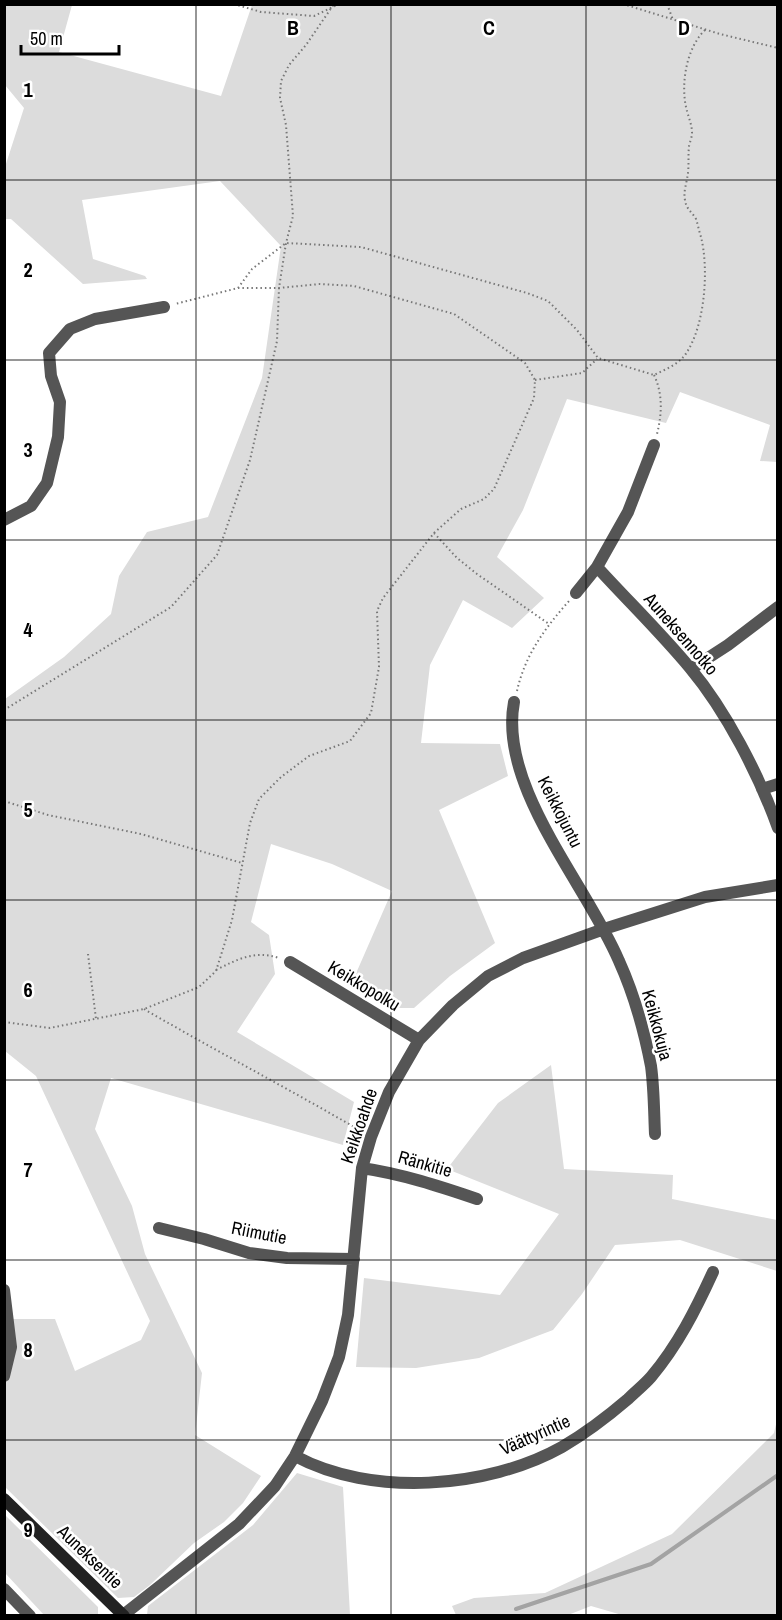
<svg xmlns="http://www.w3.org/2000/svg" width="782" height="1620" font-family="'Archivo Narrow',sans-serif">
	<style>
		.green { fill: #dcdcdc }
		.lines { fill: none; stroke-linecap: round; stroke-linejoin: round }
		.stream { stroke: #a3a3a3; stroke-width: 4 }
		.path { stroke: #777; stroke-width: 2; stroke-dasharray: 1.5 3; stroke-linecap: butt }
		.street { stroke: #555; stroke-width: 12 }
		.secondary { stroke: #222; stroke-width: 12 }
		.grid { fill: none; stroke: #000; stroke-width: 1.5; stroke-opacity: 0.55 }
		.labels { text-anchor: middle; stroke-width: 5; stroke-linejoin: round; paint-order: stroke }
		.street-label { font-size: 18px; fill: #000; stroke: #fff }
		.grid-label { font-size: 20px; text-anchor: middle; font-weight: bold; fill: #000; stroke: #fff; stroke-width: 5; stroke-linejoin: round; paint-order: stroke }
	</style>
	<rect width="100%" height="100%" fill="#fff"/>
	<path class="green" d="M5 5H72L59 52 221 96 252 5H777V462L760 461 770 425 680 392 666 423 567 399 523 510 497 557 544 598 512 628 463 600 430 665 421 743 500 744 508 776 439 810 495 943 450 976 414 1008H399L354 978 392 891 332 864 271 844 251 922 269 935 275 974 237 1032 354 1102 343 1145 111 1078 95 1129 132 1206 145 1254 202 1373 195 1435 261 1476 243 1503 224 1522 194 1543 150 1585 134 1597 118 1598 5 1487V1319H55L75 1371 141 1340 150 1321 36 1076 5 1051V699L64 657 111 614 119 576 147 532 208 517 262 378 281 246 220 181 82 200 93 259 145 276 147 279 83 284 11 219H5V167L24 108 5 85Z
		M551 1065 564 1169 673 1175 672 1199 777 1220V1271L680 1240 615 1245 582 1294 553 1330 479 1358 416 1368 356 1367 364 1278 500 1295 559 1214 447 1169 498 1103Z
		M777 1420V1615H622L591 1606 568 1615H456L452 1606 474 1598 545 1593 672 1534 774 1433Z
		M297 1473 343 1487 350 1615H147L148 1606 253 1525Z
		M5 1515 98 1607V1615H44L5 1573Z"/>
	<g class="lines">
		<path class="stream" d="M516 1609 651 1564 778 1475"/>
		<path class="path" d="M234 4 261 12 314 16 339 4
			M623 4 720 34 778 48
			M667 4 673 20
			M238 288 252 269 286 243 361 247 527 293 548 301 577 330 598 358 654 375C666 369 680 364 687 352 705 324 709 269 701 237 699 231 698 225 696 219 692 212 686 209 685 200 683 192 687 182 688 173 689 164 688 155 689 146 690 142 692 137 692 133 692 125 689 119 687 111 680 86 686 48 705 30
			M654 375C663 394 662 414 657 434
			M535 380 582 373 597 359
			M434 533 457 558 477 574 549 624
			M517 691C525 655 545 628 569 601
			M4 710 171 607 217 555 250 460 277 341 279 288 286 243 293 216 286 125 280 98 281 81 289 65 306 45 334 4
			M4 801 48 815 141 834 242 863
			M88 954 96 1019
			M216 970C238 959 255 950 279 958
			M144 1009C216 1051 289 1089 361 1131
			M4 1022 50 1028 144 1009 199 987 216 971 232 920 250 823 259 799 281 777 309 756 350 741 371 713 379 667 377 611 383 598 434 533 461 509 484 499 494 489 534 398 535 380 525 363 454 314 354 286 320 284 279 288H238L175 304"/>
		<path class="street" d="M4 520 31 506 47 483 58 437 60 402 51 376 49 353 70 329 95 319 164 307
			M597 567C628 601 661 633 690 668 726 711 759 775 778 828
			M576 593 597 567 628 512 654 445
			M691 669 728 645 778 607
			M514 702C498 787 587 885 619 961 634 994 644 1030 651 1066 654 1088 654 1112 655 1134
			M762 789 778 784
			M290 962 419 1040
			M362 1168C402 1174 439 1186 477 1199
			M159 1228 204 1239 249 1253 287 1258 354 1259
			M4 1290 11 1347 4 1376
			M295 1456C371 1497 487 1489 562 1447 586 1433 607 1417 628 1399 635 1392 644 1385 651 1377 678 1345 696 1309 713 1272
			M4 1589 30 1616
			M122 1616 239 1524 275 1486 295 1456 322 1401 339 1357 348 1315 362 1168 371 1137 389 1092 419 1040 453 1005 488 976 523 958 604 929 705 897 778 885"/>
		<path class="secondary" d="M4 1499 124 1616"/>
	</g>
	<path class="grid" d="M196 4V1616M391 4V1616M586 4V1616M4 180H778M4 360H778M4 540H778M4 720H778M4 900H778M4 1080H778M4 1260H778M4 1440H778"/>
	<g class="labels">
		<g class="street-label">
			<text transform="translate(681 634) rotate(49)" y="6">Auneksennotko</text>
			<text transform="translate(560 812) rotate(63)" y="6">Keikkojuntu</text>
			<text transform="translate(364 986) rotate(31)" y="6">Keikkopolku</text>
			<text transform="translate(657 1025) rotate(75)" y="6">Keikkokuja</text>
			<text transform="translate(359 1126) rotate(-71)" y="6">Keikkoahde</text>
			<text transform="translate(425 1164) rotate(16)" y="6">Ränkitie</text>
			<text transform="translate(259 1233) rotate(11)" y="6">Riimutie</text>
			<text transform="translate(535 1435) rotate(-24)" y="6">Väättyrintie</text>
			<text transform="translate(90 1557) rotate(44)" y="6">Auneksentie</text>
		</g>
	</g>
	<g class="grid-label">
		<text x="293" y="35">B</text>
		<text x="489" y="35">C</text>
		<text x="684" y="35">D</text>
		<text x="28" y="97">1</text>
		<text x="28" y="277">2</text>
		<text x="28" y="457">3</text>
		<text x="28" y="637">4</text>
		<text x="28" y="817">5</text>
		<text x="28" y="997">6</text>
		<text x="28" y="1177">7</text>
		<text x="28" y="1357">8</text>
		<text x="28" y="1537">9</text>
	</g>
	<rect width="782" height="1620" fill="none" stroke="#000000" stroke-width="12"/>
	<path d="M21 45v9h98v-9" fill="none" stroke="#000000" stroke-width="3"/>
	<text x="30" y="45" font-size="18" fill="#000000" stroke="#ffffff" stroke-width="4.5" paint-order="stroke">50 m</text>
</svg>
